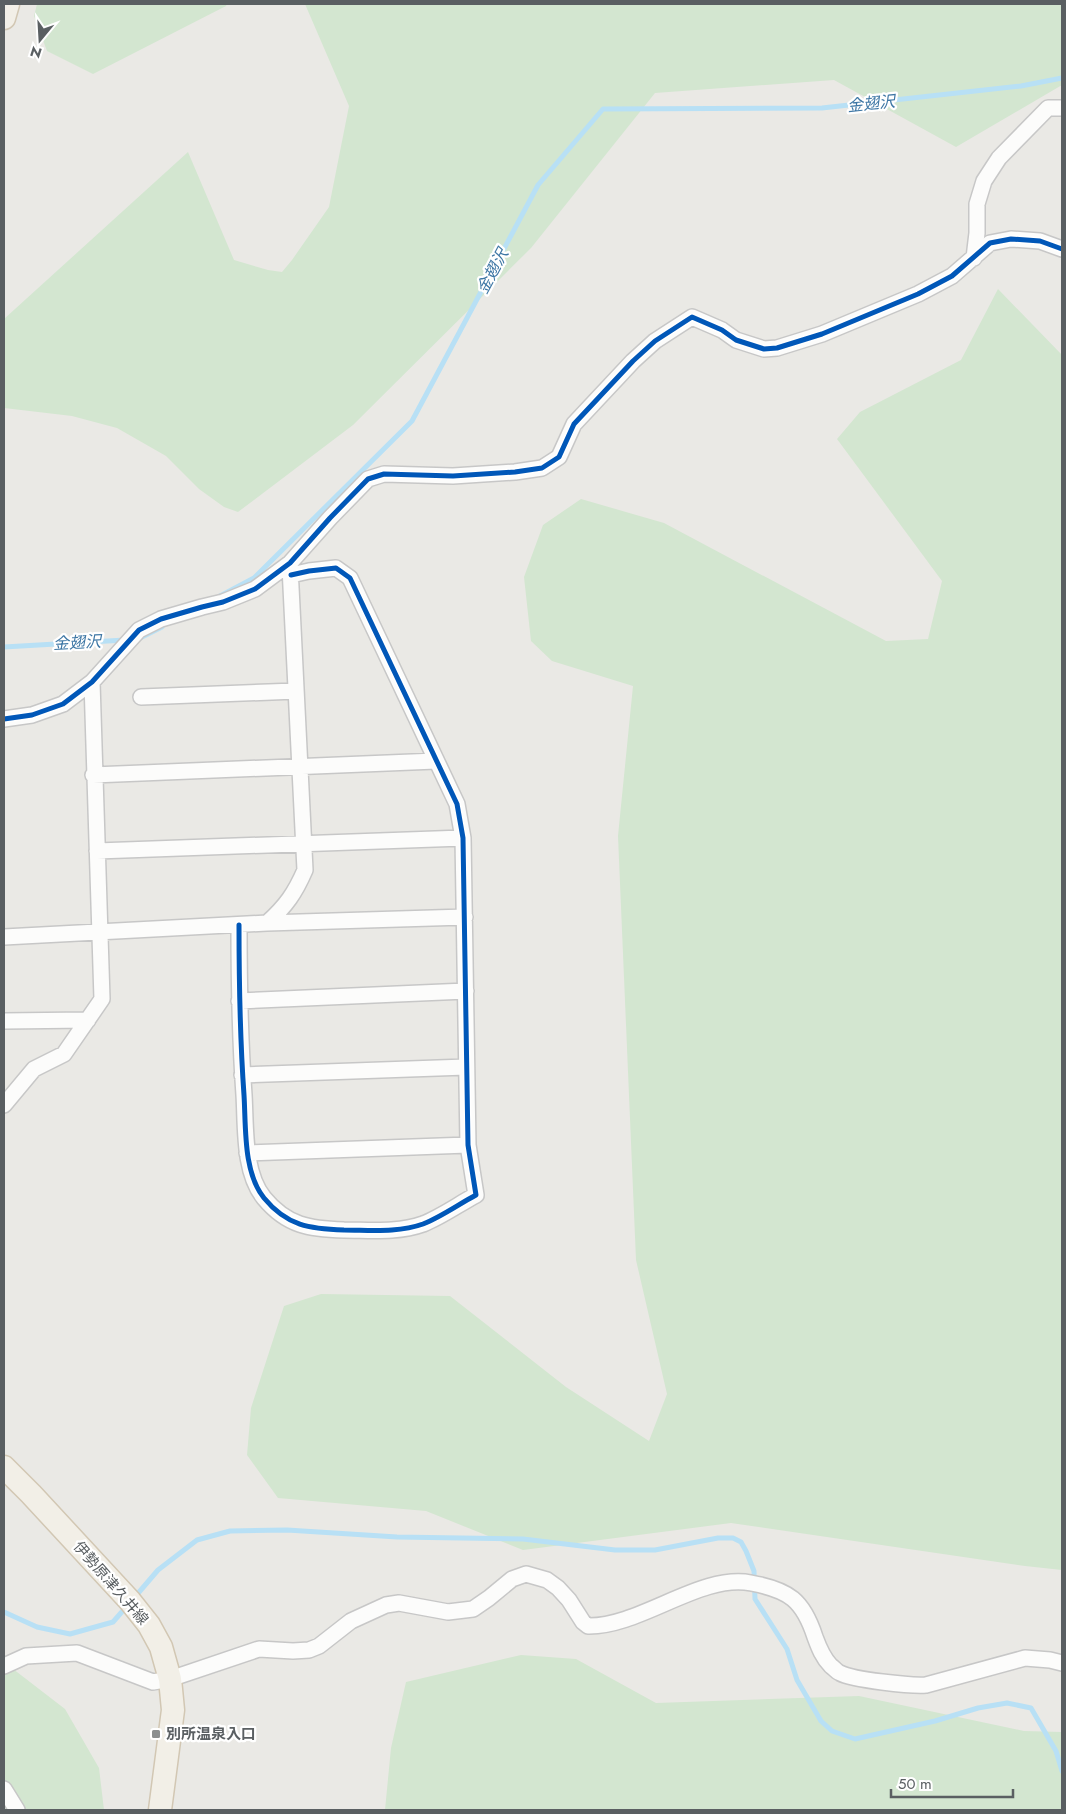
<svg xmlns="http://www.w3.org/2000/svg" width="1066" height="1814" font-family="Jost,'Noto Sans JP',sans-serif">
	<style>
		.green { fill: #d3e6d0 }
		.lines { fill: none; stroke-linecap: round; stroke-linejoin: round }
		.stream { stroke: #b8e0f5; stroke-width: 5 }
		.street-casing { stroke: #c7c7c7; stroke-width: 18 }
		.primary-casing { stroke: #d2c7b3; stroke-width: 25 }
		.street { stroke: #fcfcfb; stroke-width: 15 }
		.primary { stroke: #f2efe7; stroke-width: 22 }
		.cycleway-casing { stroke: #fff; stroke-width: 8 }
		.cycleway { stroke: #0057b8; stroke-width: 5 }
		.poi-dot { fill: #8c8f90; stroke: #fff; stroke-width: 2 }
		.labels { text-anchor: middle; stroke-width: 4.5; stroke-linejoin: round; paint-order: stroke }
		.street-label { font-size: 15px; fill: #5a5f62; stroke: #fff }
		.poi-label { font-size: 15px; font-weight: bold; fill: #5a5f62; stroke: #fff; text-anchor: start }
		.water-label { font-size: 16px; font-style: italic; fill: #3e77a5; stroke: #fff }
	</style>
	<rect width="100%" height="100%" fill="#eae9e5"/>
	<path class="green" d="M37 4H227L226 6 93 74 47 51 34 16Z
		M305 4H1062V85L956 147 834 80 655 93 531 248 353 425 238 512 224 507 199 489 166 456 117 428 72 416 4 408V319L188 152 234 260 268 270 282 272 292 260 329 207 349 106Z
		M998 289 1062 355V1570L1025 1566 731 1523 523 1550 426 1511 278 1498 247 1455 251 1408 284 1306 321 1294 450 1296 566 1387 649 1441 667 1394 636 1260 618 836 633 686 552 661 531 641 524 577 543 525 581 499 664 523 886 641 928 639 942 581 837 439 860 412 961 360Z
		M521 1655 576 1659 656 1703 859 1696 1024 1731 1062 1732V1810H385L391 1748 406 1682Z
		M4 1662 65 1709 99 1768 104 1810H4Z"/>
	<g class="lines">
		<path class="stream" d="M220 596 254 578 412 421 538 185 603 109 822 108 1021 86 1062 78
			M138 639 162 627
			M4 647 125 640
			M134 1598 158 1570 197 1540 230 1531 287 1530 397 1537 523 1539 615 1550H655L718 1538H733L741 1542 746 1551 754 1571 755 1599 787 1649 797 1680 821 1721 832 1731 855 1739 935 1721 978 1708 1007 1703 1031 1708 1056 1751 1062 1771
			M4 1612 37 1627 70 1634 113 1622 127 1606"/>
		<defs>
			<path id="street" d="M974 258 977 233V204L984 181 999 158 1048 108H1062
				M141 697 296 691
				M4 719 32 715 63 704 92 682 139 630 161 619 202 607 223 602 255 589 290 563 330 518 368 479 384 474 453 476 515 472 542 468 559 457 574 424 633 361 655 341 692 317 722 330 736 340 764 349 777 348 822 334 918 294 952 276 990 243 1011 239 1040 241 1062 249
				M93 775 436 761
				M97 851 463 838
				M267 923 465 917
				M239 925C239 982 240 1039 244 1095 246 1127 243 1172 264 1198 287 1226 310 1229 344 1230 370 1230 398 1233 423 1224 441 1217 459 1204 476 1195L468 1145 463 838 457 804 350 578 336 568 309 571 291 575
				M4 937 267 923C286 906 295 893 305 870L290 567
				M239 1001 466 991
				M4 1021 88 1020
				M242 1075 466 1067
				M4 1105 34 1069 64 1054 102 999 92 682
				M247 1153 468 1145
				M4 1666 26 1656 77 1653 153 1682 170 1679 259 1649 293 1651 309 1650 319 1646 351 1621 386 1605 399 1603 448 1612 473 1609 489 1598 512 1579 526 1574 547 1580 558 1588 569 1600 583 1622 588 1626C640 1627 701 1573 751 1583 789 1590 803 1600 815 1637 819 1648 823 1658 831 1666 834 1668 837 1672 840 1673 853 1680 911 1686 926 1685L1025 1658 1050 1660 1062 1663
				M4 1789 17 1810"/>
			<path id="primary" d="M4 18 8 4
				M4 1467 31 1494 130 1601 149 1625 161 1647 170 1679 173 1710 160 1810"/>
		</defs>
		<use href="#street" class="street-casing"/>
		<use href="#primary" class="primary-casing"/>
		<use href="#street" class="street"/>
		<use href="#primary" class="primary"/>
		<defs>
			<path id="cycleway" d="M4 719 32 715 63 704 92 682 139 630 161 619 202 607 223 602 255 589 290 563 330 518 368 479 384 474 453 476 515 472 542 468 559 457 574 424 633 361 655 341 692 317 722 330 736 340 764 349 777 348 822 334 918 294 952 276 990 243 1011 239 1040 241 1062 249
				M239 925C239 982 240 1039 244 1095 246 1127 243 1172 264 1198 287 1226 310 1229 344 1230 370 1230 398 1233 423 1224 441 1217 459 1204 476 1195L468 1145 463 838 457 804 350 578 336 568 309 571 291 575"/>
		</defs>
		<use href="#cycleway" class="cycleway-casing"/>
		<use href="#cycleway" class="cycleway"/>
	</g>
	<rect class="poi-dot" x="151" y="1729" width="10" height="10" rx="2.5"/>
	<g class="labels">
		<g class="street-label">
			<text transform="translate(111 1583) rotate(49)" y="5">伊勢原津久井線</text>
		</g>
		<g class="poi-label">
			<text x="166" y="1739">別所温泉入口</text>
		</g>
		<g class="water-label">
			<text transform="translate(871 103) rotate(-6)" y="6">金翅沢</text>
			<text transform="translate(492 271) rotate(-62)" y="6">金翅沢</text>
			<text transform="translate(77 642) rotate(-3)" y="6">金翅沢</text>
		</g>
	</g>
	<rect width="1066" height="1814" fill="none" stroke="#5a5f62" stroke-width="10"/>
	<g transform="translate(40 40) rotate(198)" stroke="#ffffff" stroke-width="4" paint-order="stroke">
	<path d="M0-4L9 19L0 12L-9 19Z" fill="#5a5f62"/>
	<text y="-8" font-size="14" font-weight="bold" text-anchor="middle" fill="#5a5f62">N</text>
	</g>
	<path d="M891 1789v8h122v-8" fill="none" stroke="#5a5f62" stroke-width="2.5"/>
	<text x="898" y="1789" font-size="15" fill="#5a5f62" stroke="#ffffff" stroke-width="4" paint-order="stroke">50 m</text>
</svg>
